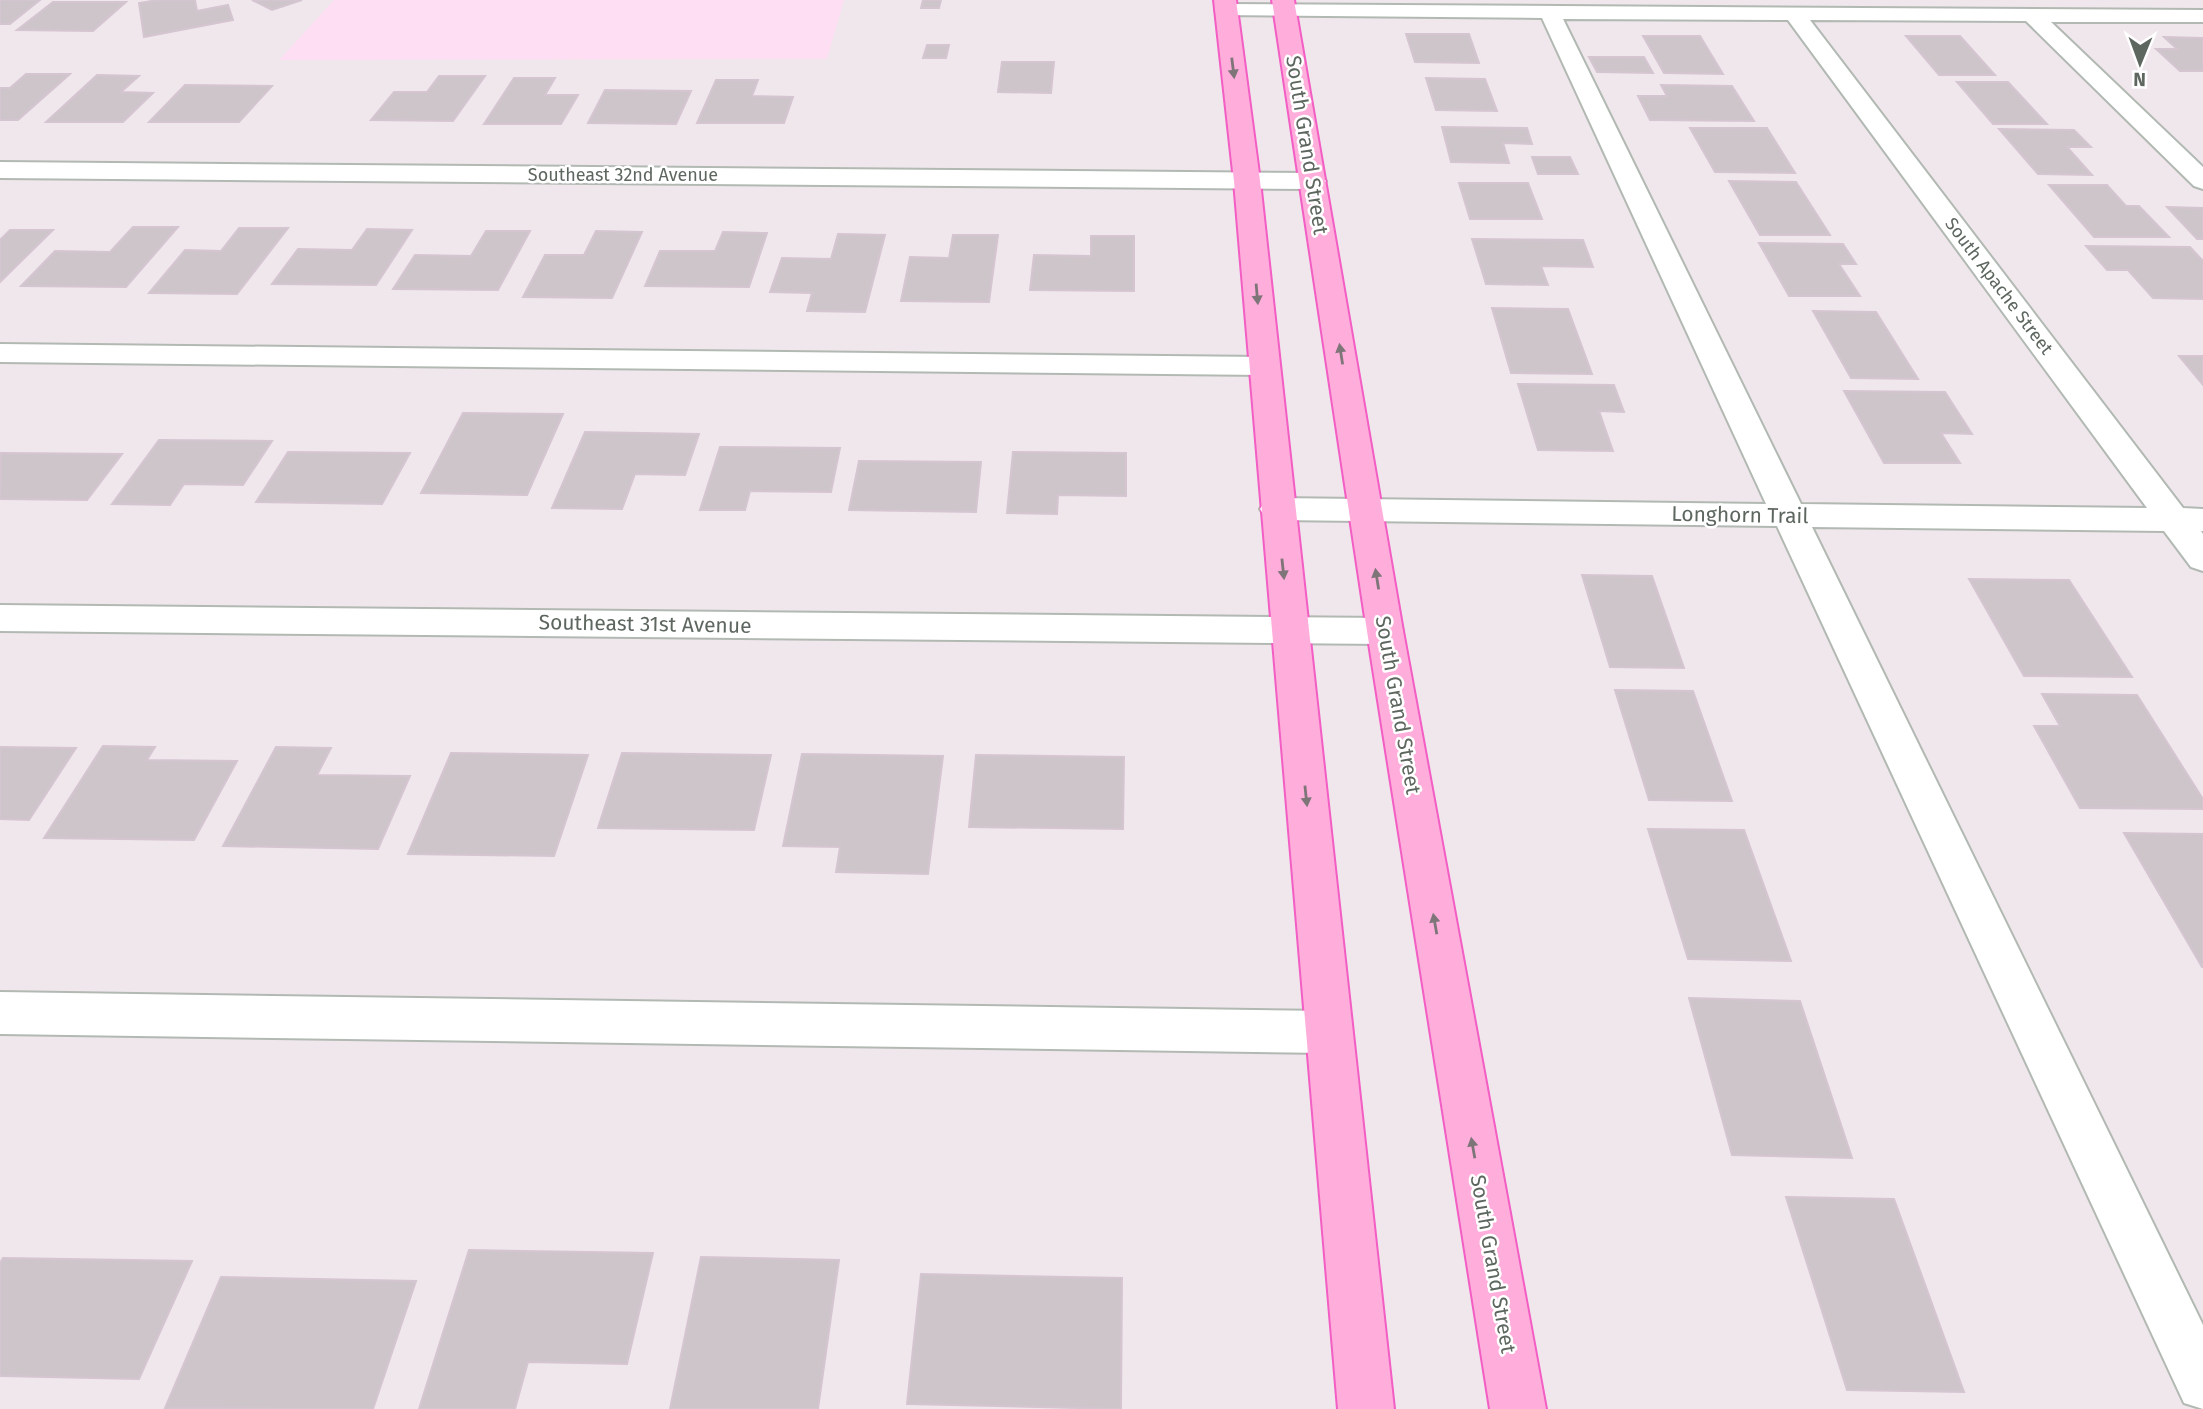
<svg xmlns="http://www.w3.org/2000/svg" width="2203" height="1409" font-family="'Fira Sans',sans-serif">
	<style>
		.commercial { fill: #fedef2 }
		.building { fill: #cec5cb; stroke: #d5c5d1; stroke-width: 2 }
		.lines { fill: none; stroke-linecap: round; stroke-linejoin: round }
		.minor-casing { stroke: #b2b9b3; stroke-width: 4 }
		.major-casing { stroke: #f25ec3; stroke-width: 4 }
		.minor { fill: #fff; fill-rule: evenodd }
		.major { fill: #ffaddb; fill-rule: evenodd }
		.oneway { fill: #7e7578 }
		.labels { text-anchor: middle; stroke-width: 5; stroke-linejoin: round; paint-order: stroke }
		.far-street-label { font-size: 18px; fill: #5e675f; stroke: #fff }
		.street-label { font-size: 21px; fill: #5e675f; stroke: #fff }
	</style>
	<rect width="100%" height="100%" fill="#f0e7ed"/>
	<path class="commercial" d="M334 0H844L827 59 279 60Z"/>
	<path class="building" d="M0 0H40L10 24H0Z
		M158 0H195L197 11 228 5 233 20 144 37 139 3Z
		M252 0H302L272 10Z
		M923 0H941L939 8H921Z
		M53 2H126L93 31 17 30Z
		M1406 34H1469L1479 63 1415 62Z
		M1643 36H1700L1723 74 1664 73Z
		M1906 36H1960L1995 75H1939Z
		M2164 37 2203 38V71H2180L2156 49H2177Z
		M927 45H949L946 58H923Z
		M1589 57H1644L1653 73 1597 72Z
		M1002 62H1054L1051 93 998 92Z
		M26 74H70L18 120H0V88H10Z
		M97 75 139 76 121 92 153 93 123 122H46Z
		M439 76H485L453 121 371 120 394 92H427Z
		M514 78H555L545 95H578L561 124H484Z
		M1426 78 1485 79 1497 111 1436 110Z
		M716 80H758L752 96 793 97 784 123H697Z
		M1957 82H2008L2047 124H1993Z
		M185 85 272 86 239 122H149Z
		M1661 85 1732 86 1754 121 1650 120 1638 96H1667Z
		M605 90 691 91 676 124 588 123Z
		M1442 127 1527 128 1532 144 1503 143 1509 163 1451 162Z
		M1690 128H1767L1795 173 1715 172Z
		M1999 129 2074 130 2091 147H2067L2092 175 2038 174Z
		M1532 157H1570L1578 174H1538Z
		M1729 181 1796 182 1830 235H1760Z
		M1459 183H1528L1542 219H1470Z
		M2049 185H2107L2126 206H2139L2169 237H2094Z
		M2167 207 2203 208V239H2197Z
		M133 227H178L126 287 21 286 55 251 110 252Z
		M239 228H288L237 294 149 293 185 250 221 251Z
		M367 229 412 230 376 285 272 284 298 249 352 250Z
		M10 230H53L0 282V240Z
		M486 231H530L498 290 393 289 415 255 471 256Z
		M596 231 642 232 612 298 523 297 545 255H584Z
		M723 232 767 233 749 287 645 286 660 251H715Z
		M838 234 885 235 865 312 807 311 812 293 770 292 782 258 831 259Z
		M953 235H998L989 302 901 301 910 257 949 258Z
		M1091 236H1134V291L1030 290 1034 255 1091 256Z
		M1472 239 1583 240 1593 267 1541 266 1548 285 1486 284Z
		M1759 243 1843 244 1856 264H1839L1860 296H1789Z
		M2086 246 2190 247 2203 261V299L2153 298 2128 270H2107Z
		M1492 308 1568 309 1592 374 1511 373Z
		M1813 311 1876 312 1918 379 1851 378Z
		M2179 356H2203V385Z
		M1518 384 1614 385 1624 412 1599 411 1613 451 1538 450Z
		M1844 391 1945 392 1972 434 1941 433 1960 463H1884Z
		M463 413 563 414 527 495 421 493Z
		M585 432 699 434 685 475 635 474 622 509 552 508Z
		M159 440 272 441 243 485 184 484 170 505 112 504Z
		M720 447 840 448 831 492 750 491 745 510H700Z
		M288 452 410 453 382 504 256 502Z
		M1013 452 1126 453V496L1058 495 1057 514 1007 513Z
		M1 453 122 454 87 500 0 499Z
		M859 461 981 462 976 512 849 510Z
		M1582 575 1652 576 1684 668 1610 667Z
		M1969 579 2069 580 2132 677 2024 676Z
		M1615 690 1693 691 1732 801 1649 800Z
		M2042 694 2137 695 2203 799V809L2080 808 2034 726H2060Z
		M103 746 155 747 147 760 237 761 194 840 44 838Z
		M0 747 76 748 29 820 0 819Z
		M276 747 331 748 317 775 410 776 378 849 223 846Z
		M451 753 588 755 554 856 408 854Z
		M622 753 771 755 754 830 598 828Z
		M802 754 943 756 928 874 836 872 840 847 783 846Z
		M976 755 1124 757 1123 829 969 827Z
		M1648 829 1744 830 1791 961 1688 959Z
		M2124 833 2203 834V967H2202Z
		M1689 998 1800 1001 1852 1158 1732 1155Z
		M1786 1197 1894 1199 1964 1392 1847 1390Z
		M469 1250 653 1253 627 1364 528 1362 515 1409H419Z
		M701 1257 839 1260 818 1409H670Z
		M3 1258 192 1261 139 1379 0 1376V1263Z
		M921 1274 1122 1278 1121 1409 907 1404Z
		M221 1277 416 1281 373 1409 165 1408Z"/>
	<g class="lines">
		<defs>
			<path id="minor" d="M1226 4 2203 10V22H2051L2203 167V189L2194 186 2026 21 1810 20 2183 508 2203 509V531H2201L2203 534V571L2191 567 2164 531 1812 527 2203 1325V1409L2184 1403 1777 526 1277 520 1265 517 1260 509 1265 501 1277 498 1766 504 1542 18 1218 15 1215 10 1218 5ZM1563 19 1788 20 2147 508 1801 504Z
				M0 162 1313 173 1322 176 1326 181 1322 186 1313 189 0 178Z
				M0 344 1264 357 1275 360 1279 366 1275 372 1264 375 0 362Z
				M0 605 1385 618 1398 622 1403 631 1398 640 1385 644 0 631Z
				M0 992 1328 1011 1344 1017 1351 1032 1344 1047 1328 1053 0 1034Z"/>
			<path id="major" d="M1214 0H1236L1260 181 1394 1409H1338L1234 181Z
				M1272 0H1294L1403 631 1546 1409H1490L1367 631Z"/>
		</defs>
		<use href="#minor" class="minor-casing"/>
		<use href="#major" class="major-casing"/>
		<use href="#minor" class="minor"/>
		<use href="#major" class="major"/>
	</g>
	<defs><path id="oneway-solid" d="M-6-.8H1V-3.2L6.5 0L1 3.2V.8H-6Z" transform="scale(1.75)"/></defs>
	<g class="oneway">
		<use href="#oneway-solid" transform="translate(1233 68) rotate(83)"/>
		<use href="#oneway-solid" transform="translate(1257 294) rotate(85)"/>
		<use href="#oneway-solid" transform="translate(1341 354) rotate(-99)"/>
		<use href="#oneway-solid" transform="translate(1283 569) rotate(84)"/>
		<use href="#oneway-solid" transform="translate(1377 579) rotate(-99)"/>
		<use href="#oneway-solid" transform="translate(1306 796) rotate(84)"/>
		<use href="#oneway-solid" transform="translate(1435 924) rotate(-100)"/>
		<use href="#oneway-solid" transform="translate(1473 1148) rotate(-100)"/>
	</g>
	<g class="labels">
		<g class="far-street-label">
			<text x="623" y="181">Southeast 32nd Avenue</text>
			<text transform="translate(1999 286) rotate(53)" y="6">South Apache Street</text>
		</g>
		<g class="street-label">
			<text transform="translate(1307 145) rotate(81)" y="7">South Grand Street</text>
			<text transform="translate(1740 515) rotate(1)" y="7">Longhorn Trail</text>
			<text transform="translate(645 624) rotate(1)" y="7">Southeast 31st Avenue</text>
			<text transform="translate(1398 705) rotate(80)" y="7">South Grand Street</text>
			<text transform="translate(1493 1264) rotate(80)" y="7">South Grand Street</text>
		</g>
	</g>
	<g transform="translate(2140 63) rotate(181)" stroke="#ffffff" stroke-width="5" paint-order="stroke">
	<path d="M0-5L12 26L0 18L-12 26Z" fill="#5e675f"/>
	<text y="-10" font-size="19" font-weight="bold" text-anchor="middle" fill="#5e675f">N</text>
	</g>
</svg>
